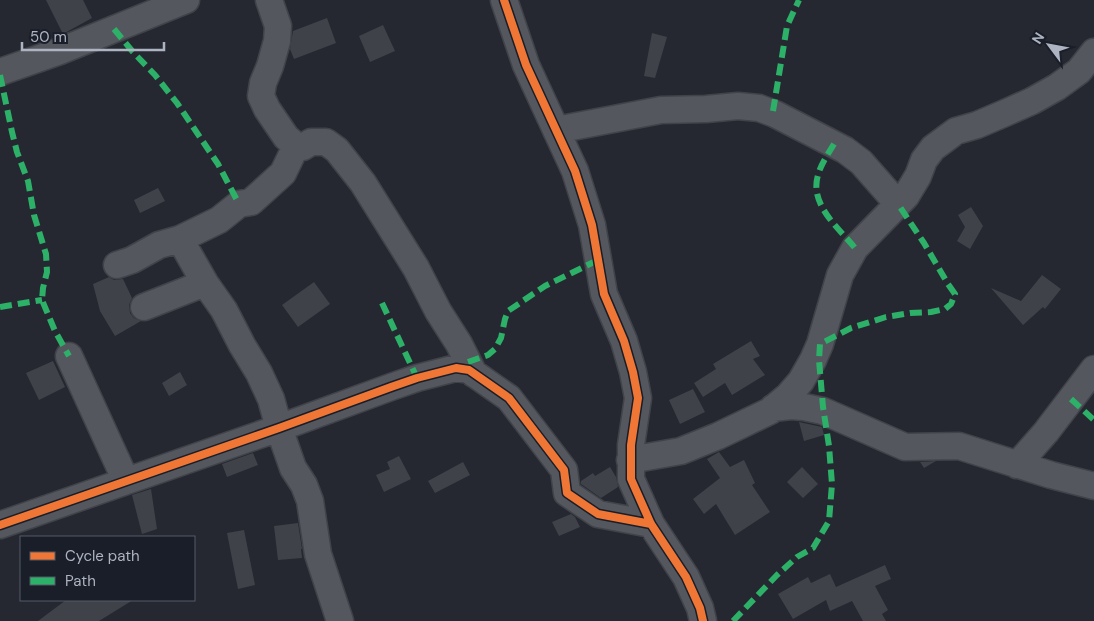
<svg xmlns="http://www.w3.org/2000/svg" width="1094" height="621" font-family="'DM Sans',sans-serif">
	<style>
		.building { fill: #3f4249 }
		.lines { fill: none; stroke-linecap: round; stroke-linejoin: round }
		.minor-casing { stroke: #404349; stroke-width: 29 }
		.minor { stroke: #55575e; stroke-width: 26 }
		.quiet { stroke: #2db169; stroke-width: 6; stroke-dasharray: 12 6; stroke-linecap: butt }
		.cycleway-casing { stroke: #191e29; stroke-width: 11 }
		.cycleway { stroke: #f07635; stroke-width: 8 }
	</style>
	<rect width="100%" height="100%" fill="#252830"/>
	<path class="building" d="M46 0H83L92 18 63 34Z
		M327 18 336 43 294 59 290 49 293 31Z
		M383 25 395 51 370 62 359 36Z
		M652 33 667 37 655 78 644 76Z
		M158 188 165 201 140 213 134 200Z
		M971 207 983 226 970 249 957 241 965 227 958 215Z
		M1042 275 1061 289 1045 309 1043 307 1023 325 991 288 1021 301Z
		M109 277 114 280 123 279 132 298 129 305 130 313 134 318 141 321 115 336 100 311 93 284Z
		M314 282 330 304 298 327 282 305Z
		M751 341 760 356 753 359 765 375 732 395 725 383 703 397 694 383 716 369 713 364Z
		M53 361 65 387 39 400 26 373Z
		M180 372 187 385 169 396 162 383Z
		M693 389 705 412 680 424 669 400Z
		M799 422 822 427 824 435 804 441Z
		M719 452 730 467 744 460 755 483 752 485 770 512 735 535 716 504 704 514 693 499 720 478 707 459Z
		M253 453 258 465 227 477 222 464Z
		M399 456 411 479 384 492 376 475 390 469 387 462Z
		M936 461 924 468 920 462Z
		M463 462 470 475 435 493 428 481Z
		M610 467 616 477 618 487 601 498 581 484V481L593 473 595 476Z
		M802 467 818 484 803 498 787 482Z
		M151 489 157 529 142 534 132 495Z
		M571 514 575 517 580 527 559 536 552 522Z
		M298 523 302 549H301L302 558 278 560 274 526Z
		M244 530 255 585 238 589 227 533Z
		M885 565 891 579 875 586 888 610 882 614 886 621H863L852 601 830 611 826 600 793 619 778 594 808 577 811 583 830 574 836 587Z
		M66 600H133L99 621H38Z"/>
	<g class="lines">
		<defs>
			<path id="minor" d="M269 0 278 26 277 41 270 66 263 83 261 96 267 109 286 137 296 146 303 147 311 142H326L337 150 363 183 416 268 438 311 459 344 474 374
				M504 0 526 65 575 171 592 225 604 294 624 341 633 372 638 398 631 445V479L651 524 686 577 700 608 703 621
				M0 72 60 51 186 0
				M556 130 661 110 706 109 738 106 759 108 775 114 845 150 861 162 898 204
				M180 239 205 283 224 310 242 345 259 373 271 399 279 428 293 468 304 485 310 501 318 554 340 621
				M117 265 132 260 159 245 180 239 219 220 239 204 251 202 283 173 296 146
				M144 307 205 283
				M69 356 126 481
				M773 408 791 406 804 407 823 411 905 447 959 446 1051 475 1094 486
				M630 460 681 451 718 436 770 411 788 396 801 381 813 360 820 344 840 275 855 248 906 196 918 176 924 160 933 148 956 131 977 125 1005 113 1032 101 1057 87 1079 71 1094 52
				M1017 465 1046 432 1094 369
				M0 525 279 428 391 387 417 378 456 368 469 370 509 398 564 470 567 493 598 514 651 524"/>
		</defs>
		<use href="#minor" class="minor-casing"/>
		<use href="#minor" class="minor"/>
		<path class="quiet" d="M114 29 133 52 155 75 177 103 218 164 239 204
			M0 75 12 132 17 152 28 181 34 215 46 254 47 272 43 288 42 300 55 331 69 356
			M773 111 787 26 799 0
			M834 144C828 154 821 164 818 175 809 205 839 228 855 248
			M382 303 417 378
			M0 307 42 300
			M468 362 488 355 495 349 501 338 505 319 508 311 545 286 598 260
			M1071 399 1094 420
			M733 621 777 575 797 557 813 548 829 521 832 484 829 446 823 407 819 360 820 344 851 328 886 317 910 313 931 312 945 309 951 304 955 294 948 284 924 243 898 204"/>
		<defs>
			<path id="cycleway" d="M504 0 526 65 575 171 592 225 604 294 624 341 633 372 638 398 631 445V479L651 524 686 577 700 608 703 621
				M0 525 279 428 391 387 417 378 456 368 469 370 509 398 564 470 567 493 598 514 651 524"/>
		</defs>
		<use href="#cycleway" class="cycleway-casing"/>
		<use href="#cycleway" class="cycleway"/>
	</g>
	<rect x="20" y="536" width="175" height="65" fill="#191e29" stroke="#555a66"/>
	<rect x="30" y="552" width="25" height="8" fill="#f07635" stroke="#555a66"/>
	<text x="65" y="561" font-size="15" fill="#aeb3c2">Cycle path</text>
	<rect x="30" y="577" width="25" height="8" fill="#2db169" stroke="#555a66"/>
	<text x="65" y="586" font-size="15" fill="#aeb3c2">Path</text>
	<g transform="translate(1049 45) rotate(302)" stroke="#191e29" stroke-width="4" paint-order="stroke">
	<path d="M0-4L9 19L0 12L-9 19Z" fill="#aeb3c2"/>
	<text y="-8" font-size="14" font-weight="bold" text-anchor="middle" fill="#aeb3c2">N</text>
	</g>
	<path d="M22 42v8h142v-8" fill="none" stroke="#aeb3c2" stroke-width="2.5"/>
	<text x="30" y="42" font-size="15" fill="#aeb3c2" stroke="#191e29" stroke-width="4" paint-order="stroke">50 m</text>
</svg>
